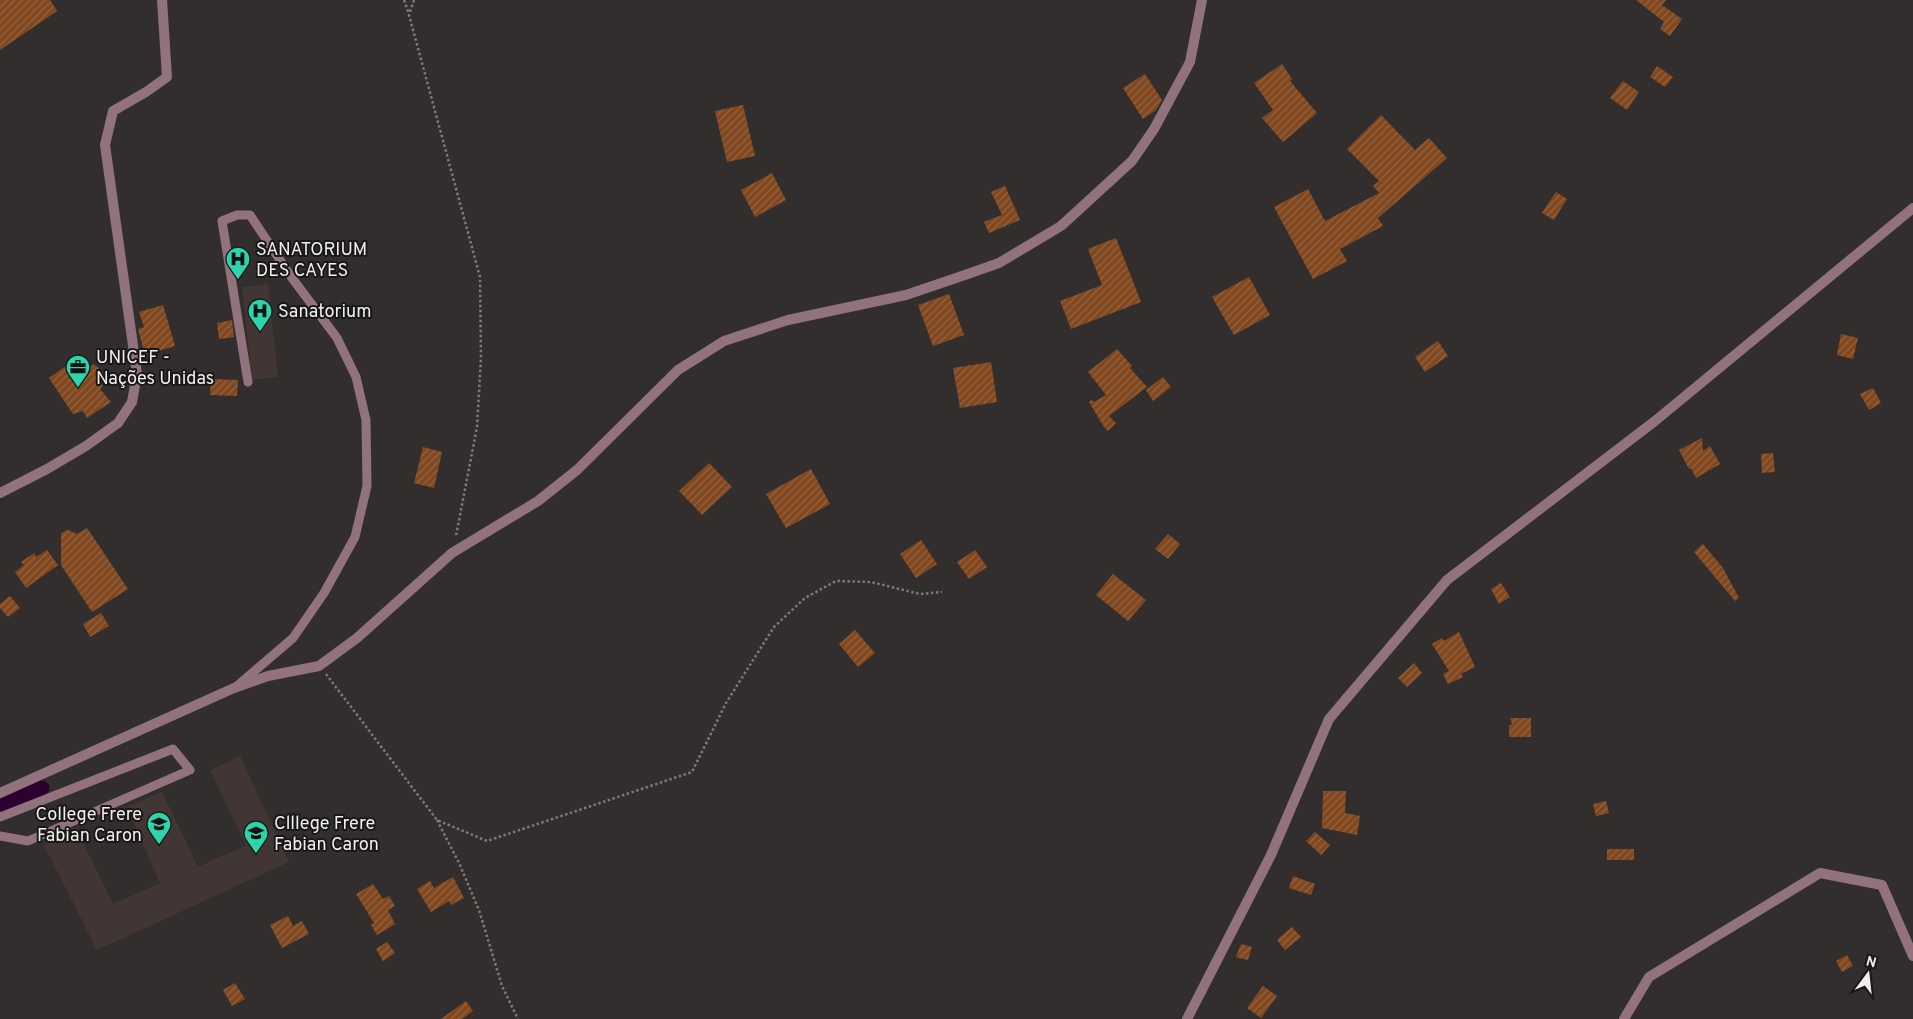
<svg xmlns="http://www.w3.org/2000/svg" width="1913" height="1019" font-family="Overpass,sans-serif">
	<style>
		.built { fill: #423635 }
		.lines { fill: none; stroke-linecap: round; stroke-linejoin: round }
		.canal { stroke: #2b012f; stroke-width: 15 }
		.building { fill: url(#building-hatch) }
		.path { stroke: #7e7a7a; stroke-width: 2.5; stroke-dasharray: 2.5 2.5; stroke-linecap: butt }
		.lane { stroke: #91727d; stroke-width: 9 }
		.street { stroke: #91727d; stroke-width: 10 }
		.labels { text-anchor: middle; stroke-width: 4; stroke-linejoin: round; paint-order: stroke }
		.poi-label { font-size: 18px; fill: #f1eeed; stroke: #191717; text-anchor: start }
	</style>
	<defs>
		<pattern id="building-hatch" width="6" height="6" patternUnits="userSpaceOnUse" patternTransform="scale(1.25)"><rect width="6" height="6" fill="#81481f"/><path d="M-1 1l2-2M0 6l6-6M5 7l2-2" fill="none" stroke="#936340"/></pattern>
	</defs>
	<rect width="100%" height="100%" fill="#332e2e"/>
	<path class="built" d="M268 284 278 377 252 380 242 287Z
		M240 756 289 862 97 950 44 845 77 830 113 904 160 883 127 807 162 792 198 867 246 845 210 770Z"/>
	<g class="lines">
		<path class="canal" d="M5 805 42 788"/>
	</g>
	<path class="building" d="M0 0H50L57 11 0 50Z
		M1636 0H1666L1662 5 1682 19 1670 36 1660 29 1664 22Z
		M1282 64 1292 79 1290 81 1317 113 1283 142 1262 118 1273 110 1254 83Z
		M1657 66 1673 77 1665 87 1650 77Z
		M1145 74 1162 100 1156 110 1143 119 1123 88Z
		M1623 81 1639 92 1627 110 1610 98Z
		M743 105 755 156 727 162 715 111Z
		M1381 115 1415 150 1429 138 1447 158 1378 218 1383 226 1340 249 1347 261 1313 279 1274 207 1308 189 1325 221 1379 193 1373 186 1379 181 1347 149Z
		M772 173 786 200 755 217 741 190Z
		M1005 186 1020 220 989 233 984 222 1002 215 991 192Z
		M1556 192 1567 199 1554 220 1542 213Z
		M1116 238 1141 302 1071 329 1060 301 1102 285 1088 249Z
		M1249 277 1270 315 1234 335 1212 297Z
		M949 294 964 335 933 346 918 305Z
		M163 305 175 346 145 355 138 329 144 327 139 312Z
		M232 320 234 337 219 339 217 323Z
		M1841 334 1858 338 1853 359 1837 355Z
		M1438 341 1448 356 1425 372 1415 357Z
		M1117 349 1132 366 1130 368 1147 387 1109 416 1116 423 1108 431 1104 427 1089 402 1092 400 1094 402 1106 395 1088 372Z
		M76 359 83 372 94 364 104 373 100 382 103 386 100 389 111 402 87 418 83 411 73 414 49 378Z
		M991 362 997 402 960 408 953 368Z
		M1163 377 1171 387 1153 401 1146 390Z
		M211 379 238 380 237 396 210 395Z
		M1873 388 1881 403 1869 410 1860 394Z
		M1702 438 1703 451 1710 446 1720 464 1696 478 1691 468 1689 469 1679 450Z
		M423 447 442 452 434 488 414 483Z
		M1773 453 1775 472 1762 473 1761 454Z
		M709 463 732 487 702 515 679 491Z
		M811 469 830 504 786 528 766 494Z
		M87 528 128 589 92 612 61 565V533L68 530 77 534Z
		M1168 534 1180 544 1168 559 1155 549Z
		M921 540 937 564 916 578 900 554Z
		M1703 544 1723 568 1739 598 1735 601 1694 552Z
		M47 550 58 565 26 588 15 572 24 565 21 562 34 553 36 557Z
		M975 550 987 567 969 579 957 562Z
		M1113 574 1146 600 1128 621 1096 595Z
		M1501 583 1510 597 1499 604 1491 589Z
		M10 596 20 608 8 617 0 608V604Z
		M101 613 109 626 90 637 83 624Z
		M855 630 875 653 858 667 839 644Z
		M1459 632 1475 667 1461 674 1463 677 1448 684 1443 674 1449 671 1432 644 1442 638 1444 641Z
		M1414 663 1422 673 1407 687 1398 678Z
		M1510 718H1531V737H1509V726L1512 724Z
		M1323 791H1346L1345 813 1360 816 1357 835 1322 828Z
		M1606 801 1609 813 1596 816 1593 804Z
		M1315 832 1330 845 1321 855 1306 841Z
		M1607 849H1634V860H1607Z
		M1293 876 1315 884 1311 895 1289 888Z
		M453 877 464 898 451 905 449 901 431 912 417 889 430 881 434 888Z
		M373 884 383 899 389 896 395 906 388 910 395 924 377 935 371 925 374 923 356 894Z
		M288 916 293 926 302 921 309 934 282 948 270 925Z
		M1292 927 1301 937 1285 950 1277 940Z
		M387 942 395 953 383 961 376 949Z
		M1241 944 1252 947 1248 960 1236 957Z
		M1847 955 1853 966 1842 972 1836 961Z
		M235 983 245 999 232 1006 223 990Z
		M1263 986 1277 996 1261 1018 1247 1008Z
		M466 1001 473 1011 462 1019H441Z"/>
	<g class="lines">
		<path class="path" d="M404 0 409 14
			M414 0 409 15 480 277 481 357 477 427 456 536
			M326 674 437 820 487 841 692 772 726 703 774 627 805 598 836 581 871 582 920 594 942 592
			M437 820 459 863 479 910 502 986 518 1019"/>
		<path class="lane" d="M236 687 293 638 324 593 355 537 367 486 366 420 356 377 337 338 292 278 250 215H237L222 221 248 382
			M0 817 173 749 190 770 28 841 0 836"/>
		<path class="street" d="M0 493 47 469 86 446 118 423 132 402 137 374 105 145 113 111 146 92 167 77 162 0
			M0 793 234 688 268 676 319 666 357 638 452 553 538 501 577 470 678 370 724 341 788 320 906 295 959 277 999 263 1061 226 1132 161 1154 129 1190 62 1202 0
			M1187 1019 1271 855 1329 719 1447 580 1655 421 1913 208
			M1624 1019 1649 977 1820 873 1882 885 1913 956"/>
	</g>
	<defs>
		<symbol id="hospital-pin" viewBox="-11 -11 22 30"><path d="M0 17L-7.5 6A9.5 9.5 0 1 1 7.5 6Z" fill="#2cd5ab" stroke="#191717"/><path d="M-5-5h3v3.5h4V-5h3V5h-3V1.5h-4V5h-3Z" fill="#111"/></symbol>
		<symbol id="office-pin" viewBox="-11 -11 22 30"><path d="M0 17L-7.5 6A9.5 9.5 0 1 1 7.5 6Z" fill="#2cd5ab" stroke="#191717"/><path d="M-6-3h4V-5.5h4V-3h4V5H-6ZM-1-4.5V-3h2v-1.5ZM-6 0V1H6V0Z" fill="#111"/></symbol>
		<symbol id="school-pin" viewBox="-11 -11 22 30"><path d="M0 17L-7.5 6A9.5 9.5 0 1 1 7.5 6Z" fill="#2cd5ab" stroke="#191717"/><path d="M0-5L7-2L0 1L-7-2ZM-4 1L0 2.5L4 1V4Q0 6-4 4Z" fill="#111"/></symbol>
	</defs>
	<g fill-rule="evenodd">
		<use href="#hospital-pin" x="224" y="245" width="28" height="38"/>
		<use href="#hospital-pin" x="246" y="297" width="28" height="38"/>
		<use href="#office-pin" x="64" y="353" width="28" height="38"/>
		<use href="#school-pin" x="145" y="810" width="28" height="38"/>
		<use href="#school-pin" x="242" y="819" width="28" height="38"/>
	</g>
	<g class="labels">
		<g class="poi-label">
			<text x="256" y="255">SANATORIUM<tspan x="256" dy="21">DES CAYES</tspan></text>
			<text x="278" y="317">Sanatorium</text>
			<text x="96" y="363">UNICEF -<tspan x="96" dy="21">Nações Unidas</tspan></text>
			<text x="142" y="820" text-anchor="end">College Frere<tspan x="142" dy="21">Fabian Caron</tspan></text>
			<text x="274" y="829">Clllege Frere<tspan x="274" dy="21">Fabian Caron</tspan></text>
		</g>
	</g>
	<g transform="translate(1868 974) rotate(15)" stroke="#191717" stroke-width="4" paint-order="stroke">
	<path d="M0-4L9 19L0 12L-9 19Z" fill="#f1eeed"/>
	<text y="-8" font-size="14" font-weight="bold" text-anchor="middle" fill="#f1eeed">N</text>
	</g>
</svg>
